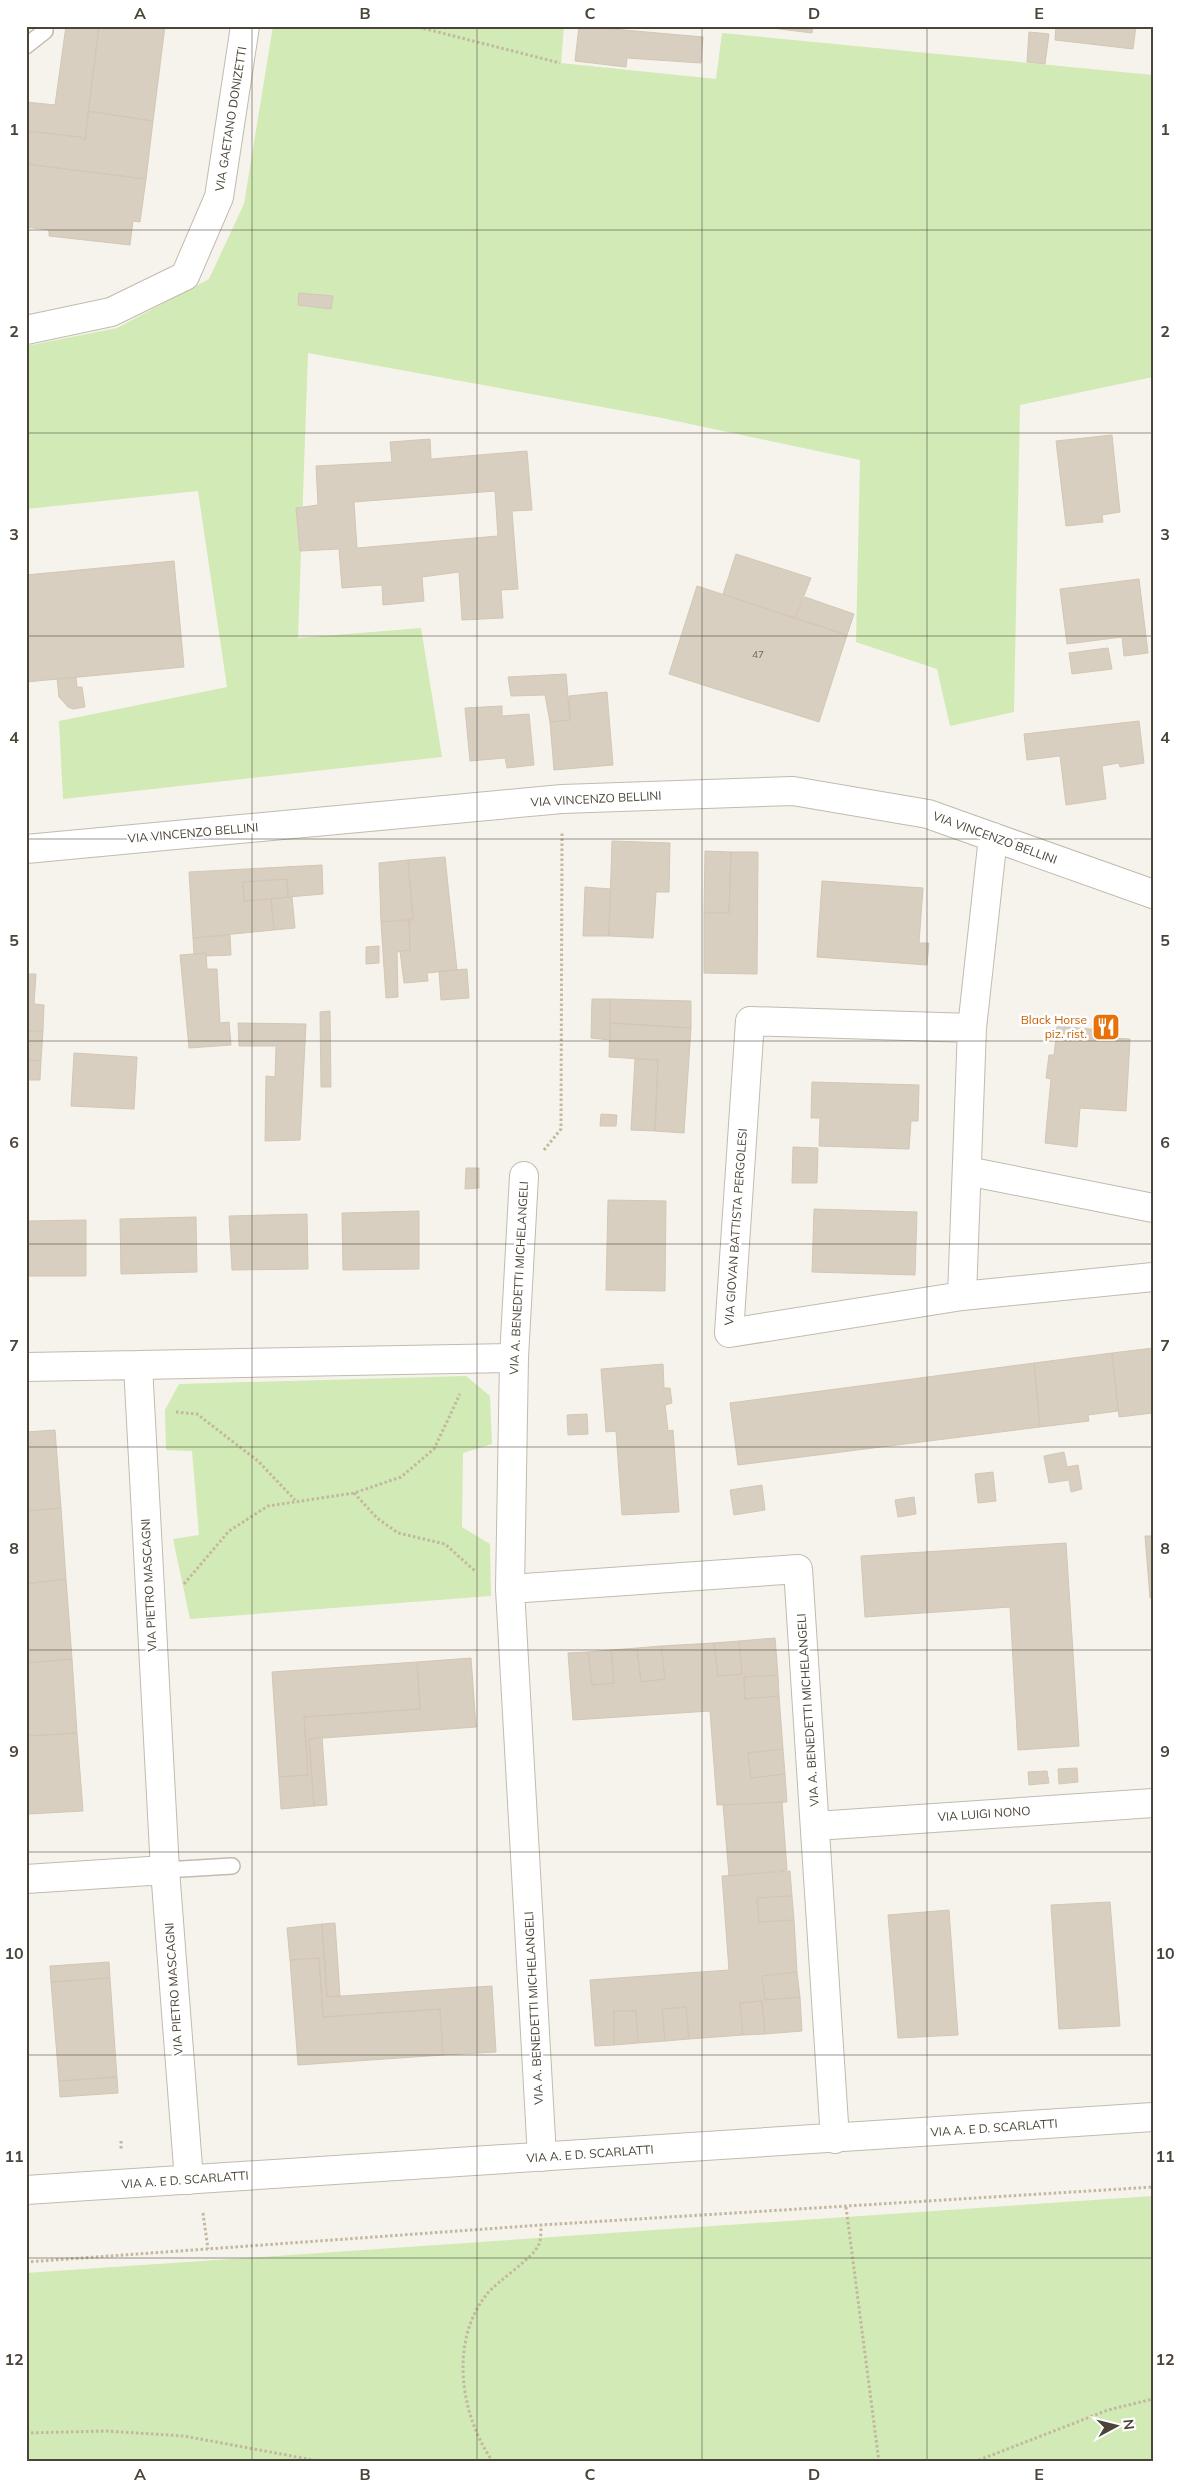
<svg xmlns="http://www.w3.org/2000/svg" width="1179" height="2488" font-family="Mulish,sans-serif">
	<style>
		.green { fill: #d2eab5 }
		.building { fill: #d8cfc1; stroke: #d3c7b4; fill-rule: evenodd }
		.lines { fill: none; stroke-linecap: round; stroke-linejoin: round }
		.service-casing { stroke: #c2bbae; stroke-width: 18 }
		.minor-casing { stroke: #c2bbae; stroke-width: 30 }
		.path { stroke: #c4b79f; stroke-width: 3; stroke-dasharray: 2.5 2.5; stroke-linecap: butt }
		.service { stroke: #fff; stroke-width: 15 }
		.minor { stroke: #fff; stroke-width: 28 }
		.grid { fill: none; stroke: #4b4439; stroke-width: 1; stroke-opacity: 0.55 }
		.labels { text-anchor: middle; stroke-width: 5; stroke-linejoin: round; paint-order: stroke }
		.number-label { font-size: 10px; fill: #6e675b }
		.street-label { font-size: 12px; fill: #4b4439; stroke: #fff }
		.food-label { font-size: 12px; fill: #c56008; stroke: #fff; text-anchor: end }
		.neatline { fill: none; stroke: #4b4439; stroke-width: 2 }
		.grid-label { font-size: 16px; text-anchor: middle; font-weight: bold; fill: #4b4439 }
	</style>
	<rect width="100%" height="100%" fill="#f6f3ec"/>
	<path class="green" d="M273 26H564L561 63 716 79 722 33 1153 75V377L1020 405 1014 712 950 726 937 669 856 642 860 460 662 418 308 353 298 638 421 628 442 757 63 799 59 721 227 687 198 491 26 509V346L117 328 209 279 244 204Z
		M466 1376 490 1396 492 1444 463 1453 462 1527 490 1544 491 1596 190 1619 173 1539 199 1535 192 1451 166 1450 165 1410 179 1384Z
		M1153 2196V2462L26 2461V2273Z"/>
	<path class="building" d="M66 26H99L85 140 80 137 26 131V102L55 105Z
		M99 26H165L153 121 88 111Z
		M579 26 703 37 701 63 627 58 626 67 575 61Z
		M756 26H813L812 33Z
		M1056 26H1136L1133 49 1055 40Z
		M1029 32 1049 34 1045 64 1027 62Z
		M88 111 153 121 146 179 26 164V131L80 137 85 140Z
		M26 164 146 179 140 222 133 221 130 245 49 236V230L26 227Z
		M299 293 333 296 331 309 298 305Z
		M1112 435 1120 512 1102 515 1103 522 1066 526 1056 441Z
		M430 439 431 459 527 451 532 510 512 511 518 589 501 590 503 618 462 620 459 572 422 577 424 601 383 605 382 585 342 588 339 549 300 551 296 508 318 505 316 466 392 462 390 442ZM495 491 498 536 357 548 354 502Z
		M736 554 811 578 795 618 723 594Z
		M174 561 184 667 26 682V575Z
		M1139 579 1148 653 1124 656 1122 637 1067 644 1060 589Z
		M697 586 847 635 819 722 669 674Z
		M805 597 854 614 847 635 795 618Z
		M1108 648 1112 669 1072 674 1069 653Z
		M566 674 570 720 550 722 545 695 511 696 508 677Z
		M57 678H76L77 687H82L85 707 73 709 68 707 59 697Z
		M607 692 613 765 554 770 550 722 570 720 569 696Z
		M502 706V716L529 714 534 765 507 768 505 758 470 761 465 708Z
		M1139 721 1144 763 1120 767 1119 763 1102 766 1106 799 1066 805 1060 756 1027 760 1024 734Z
		M612 841 670 843 669 892H656L653 938 609 936Z
		M705 851 731 852 729 913H704Z
		M731 852H758L757 974 704 973V913H729Z
		M445 857 457 970 427 973 428 981 404 983 400 951 410 950 409 919 413 920 408 860Z
		M408 860 413 920 381 922 379 863Z
		M322 865 323 894 288 897 287 879 243 882 244 901 271 899 274 930 193 938 189 872Z
		M287 879 288 897 244 901 243 882Z
		M822 881 923 888 919 943H929L927 965 817 957Z
		M585 887 610 889 609 936H583Z
		M292 897 295 928 274 930 271 899Z
		M409 919 410 950 397 952 398 997 386 998 381 922Z
		M230 935 231 955 206 956V953L194 954 193 938Z
		M379 946V963L366 964V947Z
		M206 953 207 969H217L220 1023 229 1022 231 1045 189 1048 180 955Z
		M467 969 469 998 441 1000 439 971Z
		M26 974H36L34 1004 44 1005 43 1031H26Z
		M592 999H610V1040L591 1038Z
		M610 999 691 1001V1028L610 1023Z
		M330 1011 331 1087H321L320 1012Z
		M238 1023 306 1024 300 1140 265 1141 266 1076 275 1077 276 1046H239Z
		M610 1023 691 1028 684 1133 655 1131 658 1060 609 1057Z
		M1057 1026 1111 1031 1110 1038 1130 1039 1126 1111 1080 1108 1077 1147 1045 1143 1051 1079 1046 1078 1049 1055H1054Z
		M26 1031H43L41 1061 26 1060Z
		M74 1053 137 1057 134 1109 71 1106Z
		M635 1059 658 1060 655 1131 631 1130Z
		M26 1060 41 1061 40 1080H26Z
		M812 1082 919 1085 918 1121H911L909 1149 819 1146 820 1118H811Z
		M601 1114 617 1115 616 1126H600Z
		M793 1147 818 1148 817 1183H792Z
		M466 1168H479V1188L465 1189Z
		M608 1200 666 1201 665 1291 606 1290Z
		M814 1209 917 1212 915 1275 812 1272Z
		M419 1211V1269L343 1270 342 1213Z
		M307 1214 308 1269 232 1270 229 1216Z
		M196 1217 197 1272 121 1274 120 1219Z
		M86 1220V1276H26V1221Z
		M1153 1348V1413L1119 1417 1112 1353Z
		M1112 1353 1118 1411 1088 1415 1089 1421 1040 1427 1034 1363Z
		M1034 1363 1040 1427 738 1465 730 1403Z
		M663 1364 664 1388H670L672 1403 665 1405 668 1431 673 1430 679 1512 622 1515 616 1431 606 1432 601 1369Z
		M587 1414 588 1434 568 1435 567 1415Z
		M55 1430 61 1508 26 1511V1432Z
		M1064 1452 1067 1467 1078 1465 1082 1489 1071 1492 1069 1480 1049 1483 1044 1456Z
		M993 1472 996 1501 978 1503 975 1474Z
		M762 1485 765 1510 734 1515 730 1490Z
		M914 1497 916 1514 898 1517 895 1500Z
		M61 1508 66 1579 26 1584V1511Z
		M1145 1536H1153V1598H1150Z
		M1066 1543 1079 1746 1018 1750 1010 1607 865 1617 861 1556Z
		M66 1579 72 1659 26 1663V1584Z
		M775 1638 778 1675 744 1677 745 1699 779 1696 783 1749 748 1753 751 1778 785 1774 787 1802 717 1805 710 1711 573 1720 568 1653 588 1652 592 1685 614 1683 611 1650 637 1648 641 1682 665 1679 661 1646 714 1643 718 1676 742 1674 739 1641Z
		M739 1641 742 1674 718 1676 714 1643Z
		M661 1646 665 1679 641 1682 637 1648Z
		M611 1650 614 1683 592 1685 588 1652Z
		M471 1658 476 1727 309 1739 314 1806 281 1809 279 1777 308 1775 304 1717 420 1709 417 1662Z
		M72 1659 77 1733 28 1736 26 1663Z
		M417 1662 420 1709 304 1717 308 1775 279 1777 272 1672Z
		M778 1675 779 1696 745 1699 744 1677Z
		M77 1733 83 1811 28 1814 26 1736Z
		M322 1737 327 1805 314 1806 309 1739Z
		M783 1749 785 1774 751 1778 748 1753Z
		M1077 1768 1078 1782 1059 1784 1058 1769Z
		M1047 1771 1049 1783 1029 1785 1028 1772Z
		M782 1802 787 1870 729 1876 723 1805Z
		M790 1871 792 1896 757 1898 759 1922 794 1920 797 1972 762 1976 765 2000 800 1997 802 2031 765 2034 762 2001 740 2003 743 2035 689 2039 686 2007 662 2009 665 2041 638 2043 636 2011H614V2045L595 2046 590 1980 729 1970 722 1876Z
		M792 1896 794 1920 759 1922 757 1898Z
		M1110 1902 1120 2026 1059 2029 1051 1905Z
		M949 1910 958 2035 898 2038 888 1915Z
		M335 1923 340 1996 327 1997 322 1924Z
		M322 1924 327 1997 492 1986 496 2052 443 2055 440 2009 323 2017 319 1958 290 1960 287 1928Z
		M319 1958 323 2017 440 2009 443 2055 298 2065 290 1960Z
		M109 1962 110 1978 51 1982 50 1966Z
		M797 1972 800 1997 765 2000 762 1976Z
		M110 1978 117 2077 59 2081 51 1982Z
		M762 2001 765 2034 743 2035 740 2003Z
		M686 2007 689 2039 665 2041 662 2009Z
		M614 2011H636L638 2043 614 2045Z
		M117 2077 118 2093 60 2097 59 2081Z"/>
	<g class="lines">
		<defs>
			<path id="service" d="M26 46 45 31V26
				M165 1870 232 1866"/>
			<path id="minor" d="M26 330 111 312 185 276 219 197 245 26
				M26 849 562 799 793 791 928 814 1153 894
				M972 1028 750 1021 729 1333 962 1296 1153 1277
				M967 1171 1153 1208
				M524 1176 514 1358 510 1589 542 2157
				M962 1296 972 1028 993 837
				M26 1367 138 1365
				M510 1589 798 1569 835 2139
				M816 1826 1153 1803
				M26 1879 165 1870
				M189 2180 165 1870 138 1365 514 1358
				M26 2190 1153 2117"/>
		</defs>
		<use href="#service" class="service-casing"/>
		<use href="#minor" class="minor-casing"/>
		<path class="path" d="M414 26 560 63
			M544 1150 561 1129 562 832
			M176 1412 197 1414 258 1461 295 1500
			M354 1493 377 1518 398 1533 445 1544 475 1571
			M184 1584 229 1531 268 1506 354 1493 401 1477 434 1449 460 1394
			M121 2141V2149
			M846 2207 879 2462
			M203 2213 208 2249
			M26 2262 541 2225 1153 2187
			M26 2433 106 2431 184 2436 324 2462
			M493 2462C460 2415 449 2341 487 2294 497 2281 534 2258 539 2244 541 2239 541 2231 541 2225
			M974 2462 1108 2410 1153 2399"/>
		<use href="#service" class="service"/>
		<use href="#minor" class="minor"/>
	</g>
	<path class="grid" d="M252 26V2462M477 26V2462M702 26V2462M927 26V2462M26 230H1153M26 433H1153M26 636H1153M26 839H1153M26 1041H1153M26 1244H1153M26 1447H1153M26 1650H1153M26 1852H1153M26 2055H1153M26 2258H1153"/>
	<defs>
		<symbol id="restaurant-square" viewBox="-11 -11 22 22"><rect x="-9" y="-9" width="18" height="18" rx="4" fill="#e8710a" stroke="#fff"/><path d="M-5-6h1v4h1v-4h1v4h1v-4h1v5L-1.5 .5V6h-2V.5L-5-1ZM5-6V6H3V1.5H1.5Q1.5-4 5-6Z" fill="#fff"/></symbol>
	</defs>
	<g fill-rule="evenodd">
		<use href="#restaurant-square" x="1090" y="1011" width="32" height="32"/>
	</g>
	<g class="labels">
		<g class="number-label">
			<text x="758" y="658">47</text>
		</g>
		<g class="street-label">
			<text transform="translate(231 119) rotate(-81)" y="4">VIA GAETANO DONIZETTI</text>
			<text transform="translate(596 799) rotate(-3)" y="4">VIA VINCENZO BELLINI</text>
			<text transform="translate(193 833) rotate(-5)" y="4">VIA VINCENZO BELLINI</text>
			<text transform="translate(995 838) rotate(20)" y="4">VIA VINCENZO BELLINI</text>
			<text transform="translate(736 1227) rotate(-86)" y="4">VIA GIOVAN BATTISTA PERGOLESI</text>
			<text transform="translate(519 1278) rotate(-87)" y="4">VIA A. BENEDETTI MICHELANGELI</text>
			<text transform="translate(149 1585) rotate(-93)" y="4">VIA PIETRO MASCAGNI</text>
			<text transform="translate(808 1710) rotate(-94)" y="4">VIA A. BENEDETTI MICHELANGELI</text>
			<text transform="translate(984 1814) rotate(-4)" y="4">VIA LUIGI NONO</text>
			<text transform="translate(174 1989) rotate(-94)" y="4">VIA PIETRO MASCAGNI</text>
			<text transform="translate(534 2008) rotate(-93)" y="4">VIA A. BENEDETTI MICHELANGELI</text>
			<text transform="translate(994 2128) rotate(-4)" y="4">VIA A. E D. SCARLATTI</text>
			<text transform="translate(590 2154) rotate(-4)" y="4">VIA A. E D. SCARLATTI</text>
			<text transform="translate(185 2180) rotate(-4)" y="4">VIA A. E D. SCARLATTI</text>
		</g>
		<g class="food-label">
			<text x="1087" y="1024">Black Horse<tspan x="1087" dy="14">piz. rist.</tspan></text>
		</g>
	</g>
	<rect width="1179" height="2488" fill="none" stroke="#ffffff" stroke-width="55"/>
	<g transform="translate(1116 2426) rotate(83)" stroke="#ffffff" stroke-width="4" paint-order="stroke">
	<path d="M0-4L9 19L0 12L-9 19Z" fill="#4b4439"/>
	<text y="-8" font-size="14" font-weight="bold" text-anchor="middle" fill="#4b4439">N</text>
	</g>
	<rect x="28" y="28" width="1124" height="2432" class="neatline"/>
	<g class="grid-label">
		<text x="140" y="19">A</text>
		<text x="365" y="19">B</text>
		<text x="590" y="19">C</text>
		<text x="814" y="19">D</text>
		<text x="1039" y="19">E</text>
		<text x="14" y="135">1</text>
		<text x="1165" y="135">1</text>
		<text x="14" y="337">2</text>
		<text x="1165" y="337">2</text>
		<text x="14" y="540">3</text>
		<text x="1165" y="540">3</text>
		<text x="14" y="743">4</text>
		<text x="1165" y="743">4</text>
		<text x="14" y="946">5</text>
		<text x="1165" y="946">5</text>
		<text x="14" y="1148">6</text>
		<text x="1165" y="1148">6</text>
		<text x="14" y="1351">7</text>
		<text x="1165" y="1351">7</text>
		<text x="14" y="1554">8</text>
		<text x="1165" y="1554">8</text>
		<text x="14" y="1757">9</text>
		<text x="1165" y="1757">9</text>
		<text x="14" y="1959">10</text>
		<text x="1165" y="1959">10</text>
		<text x="14" y="2162">11</text>
		<text x="1165" y="2162">11</text>
		<text x="14" y="2365">12</text>
		<text x="1165" y="2365">12</text>
		<text x="140" y="2480">A</text>
		<text x="365" y="2480">B</text>
		<text x="590" y="2480">C</text>
		<text x="814" y="2480">D</text>
		<text x="1039" y="2480">E</text>
	</g>
</svg>
